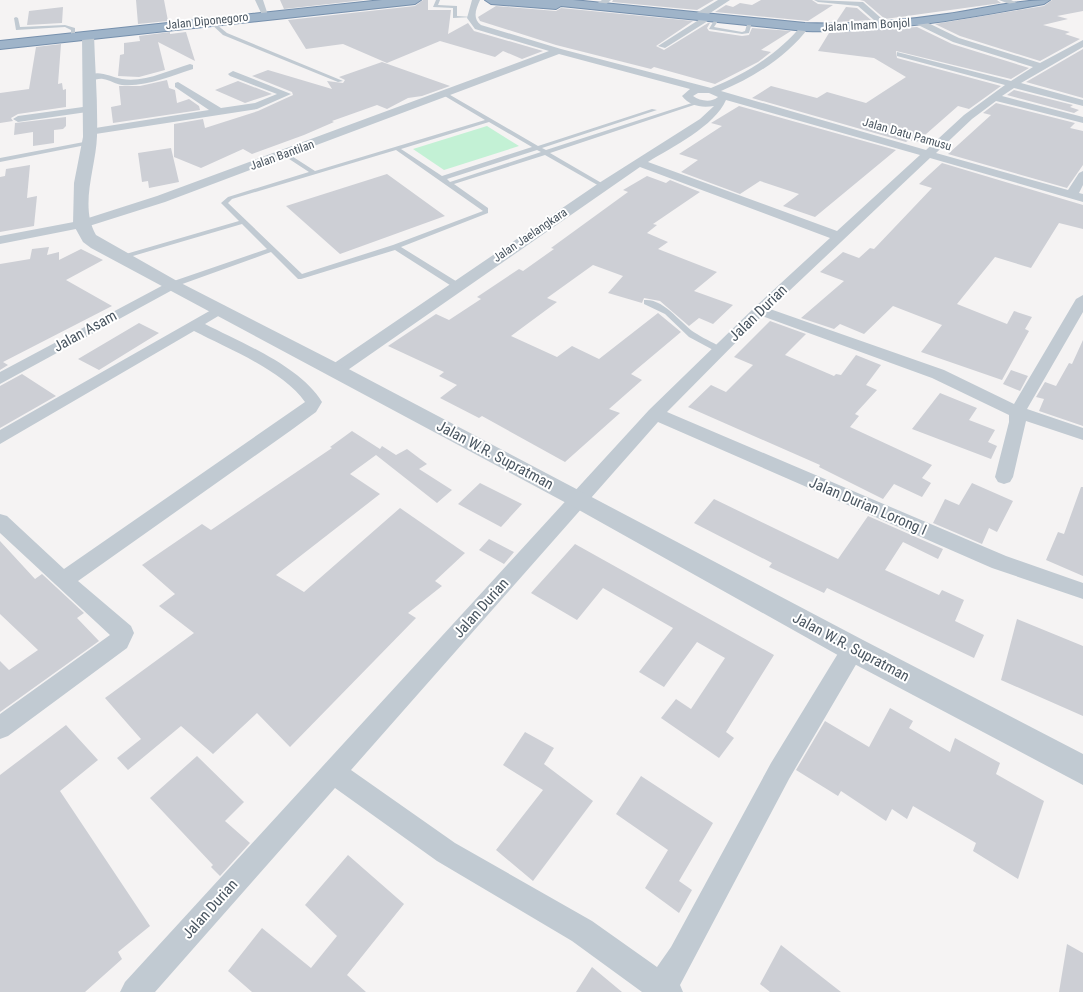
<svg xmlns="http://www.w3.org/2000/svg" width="1083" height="992" font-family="'Roboto Condensed',sans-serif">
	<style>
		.green { fill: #c3f1d5 }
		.building { fill: #cdcfd5 }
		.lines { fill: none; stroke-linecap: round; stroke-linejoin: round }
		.trunk-casing { stroke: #7690ad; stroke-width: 2 }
		.service { fill: #c1cad2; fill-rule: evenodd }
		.minor { fill: #c1cad2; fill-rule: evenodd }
		.tertiary { fill: #c1cad2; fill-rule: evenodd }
		.trunk { fill: #9fb4c9; fill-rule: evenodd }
		.labels { text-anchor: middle; stroke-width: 4; stroke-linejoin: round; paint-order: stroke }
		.far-street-label { font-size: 12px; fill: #4a5661; stroke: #fff }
		.street-label { font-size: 15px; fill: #4a5661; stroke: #fff }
	</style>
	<rect width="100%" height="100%" fill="#f5f3f3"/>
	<path class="green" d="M487 126 519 146 444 170 413 149Z"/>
	<path class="building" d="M136 0H164L168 21 138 24Z
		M280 0H364L284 9Z
		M423 0H428V10H451L448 34 468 23 474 31 543 51 522 59 503 51 495 57 440 41 387 63 343 44 306 49 288 20 415 6Z
		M613 0H714L697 10 612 2Z
		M761 0H812L818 4 833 5 808 21 715 12 726 5 733 7 740 3 752 5Z
		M860 0H997L1001 3 885 19 864 1Z
		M1052 0H1083V11L1057 16 1068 19 1043 25 1070 32 1065 34 1080 39 1040 61 960 36 935 24 1044 6Z
		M496 6 556 11 561 8 693 21 656 46 664 50 708 23H710L707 28 709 31 742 36 749 35 752 28 791 31 761 50 771 52 758 62 715 84 654 67 651 69 556 45 480 21 478 17Z
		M63 7 62 23 27 25 29 11Z
		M846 7 857 8 871 20 836 22Z
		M917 27 952 44 1029 68 1011 79 896 51 897 58 1001 86 969 109 958 106 917 142 909 140 906 142 752 98 771 86 817 98 827 92 866 103 906 77 874 58 818 51 829 33Z
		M170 32V34L186 32 195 61 158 42 165 70 139 77 118 76 120 55 124 54V43L140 41 139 36Z
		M61 44 58 84 62 83 63 90 66 89V107L18 114 11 118 13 121 0 123V93L29 89 36 47Z
		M1083 49V98L1026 82Z
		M382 62 450 86 422 96 408 98 387 109 377 105 332 121 334 122 304 135 252 154 243 149 201 168 174 157V124L203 119 205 128 258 111 293 95 292 92 252 76 268 70 332 89 327 81 343 83 345 80 339 77Z
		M167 80 169 88 175 90 177 103 189 99 199 106 200 110 113 123 111 107 121 105 119 86H140Z
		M238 81 272 94 245 103 215 90Z
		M1014 90 1073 105 1070 107 1079 110 1074 113 1007 95Z
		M996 103 1075 123 1070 128 1083 131V165L1067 188 948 154 991 115 983 113Z
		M739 106 896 150 815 217 783 206 799 194 760 181 740 194 681 172 698 160 679 154 722 126 711 123Z
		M66 117V126L63 129 54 130V143L33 146V132L14 135 15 123Z
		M171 148 179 182 149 188 148 181 142 182 138 153Z
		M942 163 1083 205V229L1059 223 1031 268 995 257 957 304 1007 324 1014 311 1032 317 1025 329 1029 331 1002 380 921 352 942 325 893 306 864 334 840 324 834 329 801 318 844 281 820 272 843 252 859 258 870 248 874 249 932 188 919 184Z
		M30 165 27 198 37 196 34 226 0 232V177L5 176 6 169Z
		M387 174 445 216 340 254 286 206Z
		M647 176 666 183 670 180 700 192 653 224 657 225 647 233 668 242 658 249 717 272 694 291 733 305 713 324 699 318 689 326 660 301 644 298 642 303 608 293 623 276 593 265 547 298 557 302 511 336 557 357 572 346 599 359 658 313 681 332 631 374 642 380 609 409 620 413 565 462 482 416 479 418 440 398 457 385 439 376 444 372 388 346 436 314 449 320 481 299 477 297 519 269 523 271 554 249 551 248 628 192 623 190Z
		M49 247 47 255 59 252V260L81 249 103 260 66 280 112 306 3 362 8 365 0 370V264L30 259 32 249Z
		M770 321 806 334 785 355 834 376 836 374 841 375 856 355 881 365 866 385 877 390 855 414 859 416 850 427 932 465 922 478 931 483 922 497 894 484 883 499 819 467 820 465 688 407 711 385 726 392 753 365 734 357Z
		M139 323 159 333 99 370 78 359Z
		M1083 340V426L1039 411 1044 399 1036 397 1045 382 1056 386 1069 363 1072 364Z
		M1011 370 1028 376 1020 391 1003 384Z
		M22 374 56 396 0 428V386Z
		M940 393 977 408 969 420 995 430 988 442 997 446 991 459 912 429Z
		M352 431 380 449 382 446 396 455 407 449 427 464 419 469 452 490 437 503 376 455 350 474 380 494 276 575 304 592 400 508 465 553 435 581 442 586 408 613 416 618 290 747 257 713 213 754 181 726 128 770 117 758 141 739 105 698 194 633 159 606 175 594 142 565 202 524 211 530 332 448 330 447Z
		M480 483 522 504 501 527 458 504Z
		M972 483 1013 501 997 532 989 528 982 544 933 523 945 499 959 505Z
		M1081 487H1083V576L1046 560 1058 532 1064 534Z
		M714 499 838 559 868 516 943 549 938 559 903 542 885 570 939 595 942 590 964 600 955 621 984 635 974 658 827 588 824 593 769 567 772 563 694 523Z
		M489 539 514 552 504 564 479 550Z
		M0 541 35 579 42 574 84 613 77 618 99 641 0 712V661L9 670 38 650 0 614Z
		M575 544 774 655 726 732 734 738 719 758 661 718 676 699 691 709 725 658 697 642 664 687 639 672 673 628 603 588 577 620 531 593Z
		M1017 619 1083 646V716L1001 680Z
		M890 708 913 721 909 728 950 752 955 738 1000 763 996 774 1044 801 1018 879 973 851 976 843 913 806 907 819 892 809 886 821 841 791 838 796 796 770 825 721 869 747Z
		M66 725 98 760 60 791 150 926 118 952 122 959 85 992H0V775Z
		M525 732 554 748 544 764 593 801 533 881 496 850 543 790 503 765Z
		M197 756 244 802 225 821 250 843 220 876 211 867 213 865 150 798Z
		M641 776 713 823 679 881 692 890 679 913 645 888 668 850 616 814Z
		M348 855 404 904 347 975 366 992H252L228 971 262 928 311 968 337 936 305 905Z
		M1067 944 1083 953V992H1059Z
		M781 945 841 992H770L760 984Z
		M592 967 622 992H576Z"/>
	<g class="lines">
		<defs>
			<path id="trunk" d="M382 0H421L415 4 0 49V41Z
				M485 0H573L805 23C853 25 900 21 947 14 981 9 1015 0 1050 0L1044 4C964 19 886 33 805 31L561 6 556 9 491 4Z"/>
		</defs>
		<use href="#trunk" class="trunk-casing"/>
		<path class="service" d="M436 0H440L438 5 457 6V16L472 17 453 18V8L433 7Z
			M16 17 18 18 20 27 65 25 75 28V33L71 34V30L65 27 16 30 14 18Z
			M716 17 720 18 714 27 742 32 745 31 748 21 752 22 749 33 742 34 709 29Z
			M211 20 227 33 343 81 338 82 223 35 209 22Z
			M445 92 538 146 652 109 657 110 542 148 546 150 695 102 700 103 550 153 605 185V187H601L545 155 454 184 488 208V213L401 247 459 283V287H453L395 250 301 279H298L271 252 174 287H168V283L267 249 242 224 126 258 119 256 239 221 221 203 228 197 309 172 283 155V153H287L315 171 485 120 443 95 442 94ZM489 122 532 147 442 176 401 149ZM396 150 483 211 393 245 302 274 228 203 232 199ZM537 150 541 152 450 182 447 179Z
			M89 141 91 142V144L0 162V158Z
			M644 300C665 298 681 325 697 334 705 340 717 343 724 350L723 352H717L689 337 665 314 644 304Z"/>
		<path class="minor" d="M255 0H263L268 15H262Z
			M472 0H480C476 9 472 18 481 25L561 49 711 88C746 74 778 54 802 25H808L809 27C788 56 754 77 721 91L926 150 964 115 1005 85 897 56V52L1011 81 1033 67 953 42 916 24V20H922L959 38 1040 63 1083 40V47L1021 83 1083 100V106L1014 88 1002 96 1083 117V123L996 101 972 119 936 153 1068 190 1079 173 1083 171V185L1079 193 1083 194V202L930 158 770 309 944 370 1014 404 1076 299 1083 295V312L1027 409 1083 428V440L1026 421 1013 477 1010 482 1004 484 998 482 995 477 1009 422V415L932 378 762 316 667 412 1006 556 1083 583V599L992 568 658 422 351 770 455 843 592 921 657 967 671 947 771 763 845 642 853 639 861 642 864 649 861 656 789 779 680 985 683 992H642L572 941 437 861 335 788 155 992H120L125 982 649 410 755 307 830 238 640 167 342 374H330L328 370 330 366 599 183 700 119 714 106C701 108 690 106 682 96L690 89 559 54 165 202 86 227 0 244V236L79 221 157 196 549 51 475 29 467 18ZM698 93H709L718 97C711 103 700 101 693 96ZM726 100 920 155 837 231 648 162C672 147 715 126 726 100Z
			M602 0H611L602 8H596V4Z
			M814 0 863 2 890 26 883 28 858 6 818 2Z
			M999 0H1011L1021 5 1017 7Z
			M708 14 712 17 711 19 665 48 658 46Z
			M190 64 193 65V69C171 76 146 87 122 85 115 84 110 80 103 79 96 78 91 83 85 78 97 68 109 77 122 79 144 83 169 70 190 64Z
			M233 71 291 94 257 109 89 135 84 132 89 129 209 110 175 87V83L178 82 221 108 255 103 277 94 230 76 228 74Z
			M90 106 95 109 94 111 18 122 13 119 18 116Z
			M171 281 176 282 178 285 176 288 0 384V372Z
			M220 305 225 306 227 309 225 312 205 324C242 343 300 366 322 402L316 412 290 431 78 581 131 626 134 633 127 648 8 736 0 739V714L110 635 0 533V514L7 516 64 569 305 402C284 371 227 348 194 331L0 444V430Z"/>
		<path class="tertiary" d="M718 0H730L701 19H693V15Z
			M88 32 94 35C95 68 98 103 97 136 96 168 79 206 96 235L177 281 343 366 863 640 1083 754V785L843 658 570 505 91 248 83 242 73 224 74 183 83 137 82 35Z"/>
		<use href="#trunk" class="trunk"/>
	</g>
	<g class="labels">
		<g class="far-street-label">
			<text transform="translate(207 21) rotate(-6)" y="4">Jalan Diponegoro</text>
			<text transform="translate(866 25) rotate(-3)" y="4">Jalan Imam Bonjol</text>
			<text transform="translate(907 134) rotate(16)" y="4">Jalan Datu Pamusu</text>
			<text transform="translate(282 155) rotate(-20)" y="4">Jalan Bantilan</text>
			<text transform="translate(530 235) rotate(-34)" y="4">Jalan Jaelangkara</text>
		</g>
		<g class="street-label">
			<text transform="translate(758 313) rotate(-44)" y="5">Jalan Durian</text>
			<text transform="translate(85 331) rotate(-29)" y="5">Jalan Asam</text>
			<text transform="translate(495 455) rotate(28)" y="5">Jalan W.R. Supratman</text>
			<text transform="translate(868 506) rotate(23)" y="5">Jalan Durian Lorong I</text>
			<text transform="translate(481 608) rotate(-48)" y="5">Jalan Durian</text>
			<text transform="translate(851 647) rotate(28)" y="5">Jalan W.R. Supratman</text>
			<text transform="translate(210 909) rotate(-48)" y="5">Jalan Durian</text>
		</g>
	</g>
</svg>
